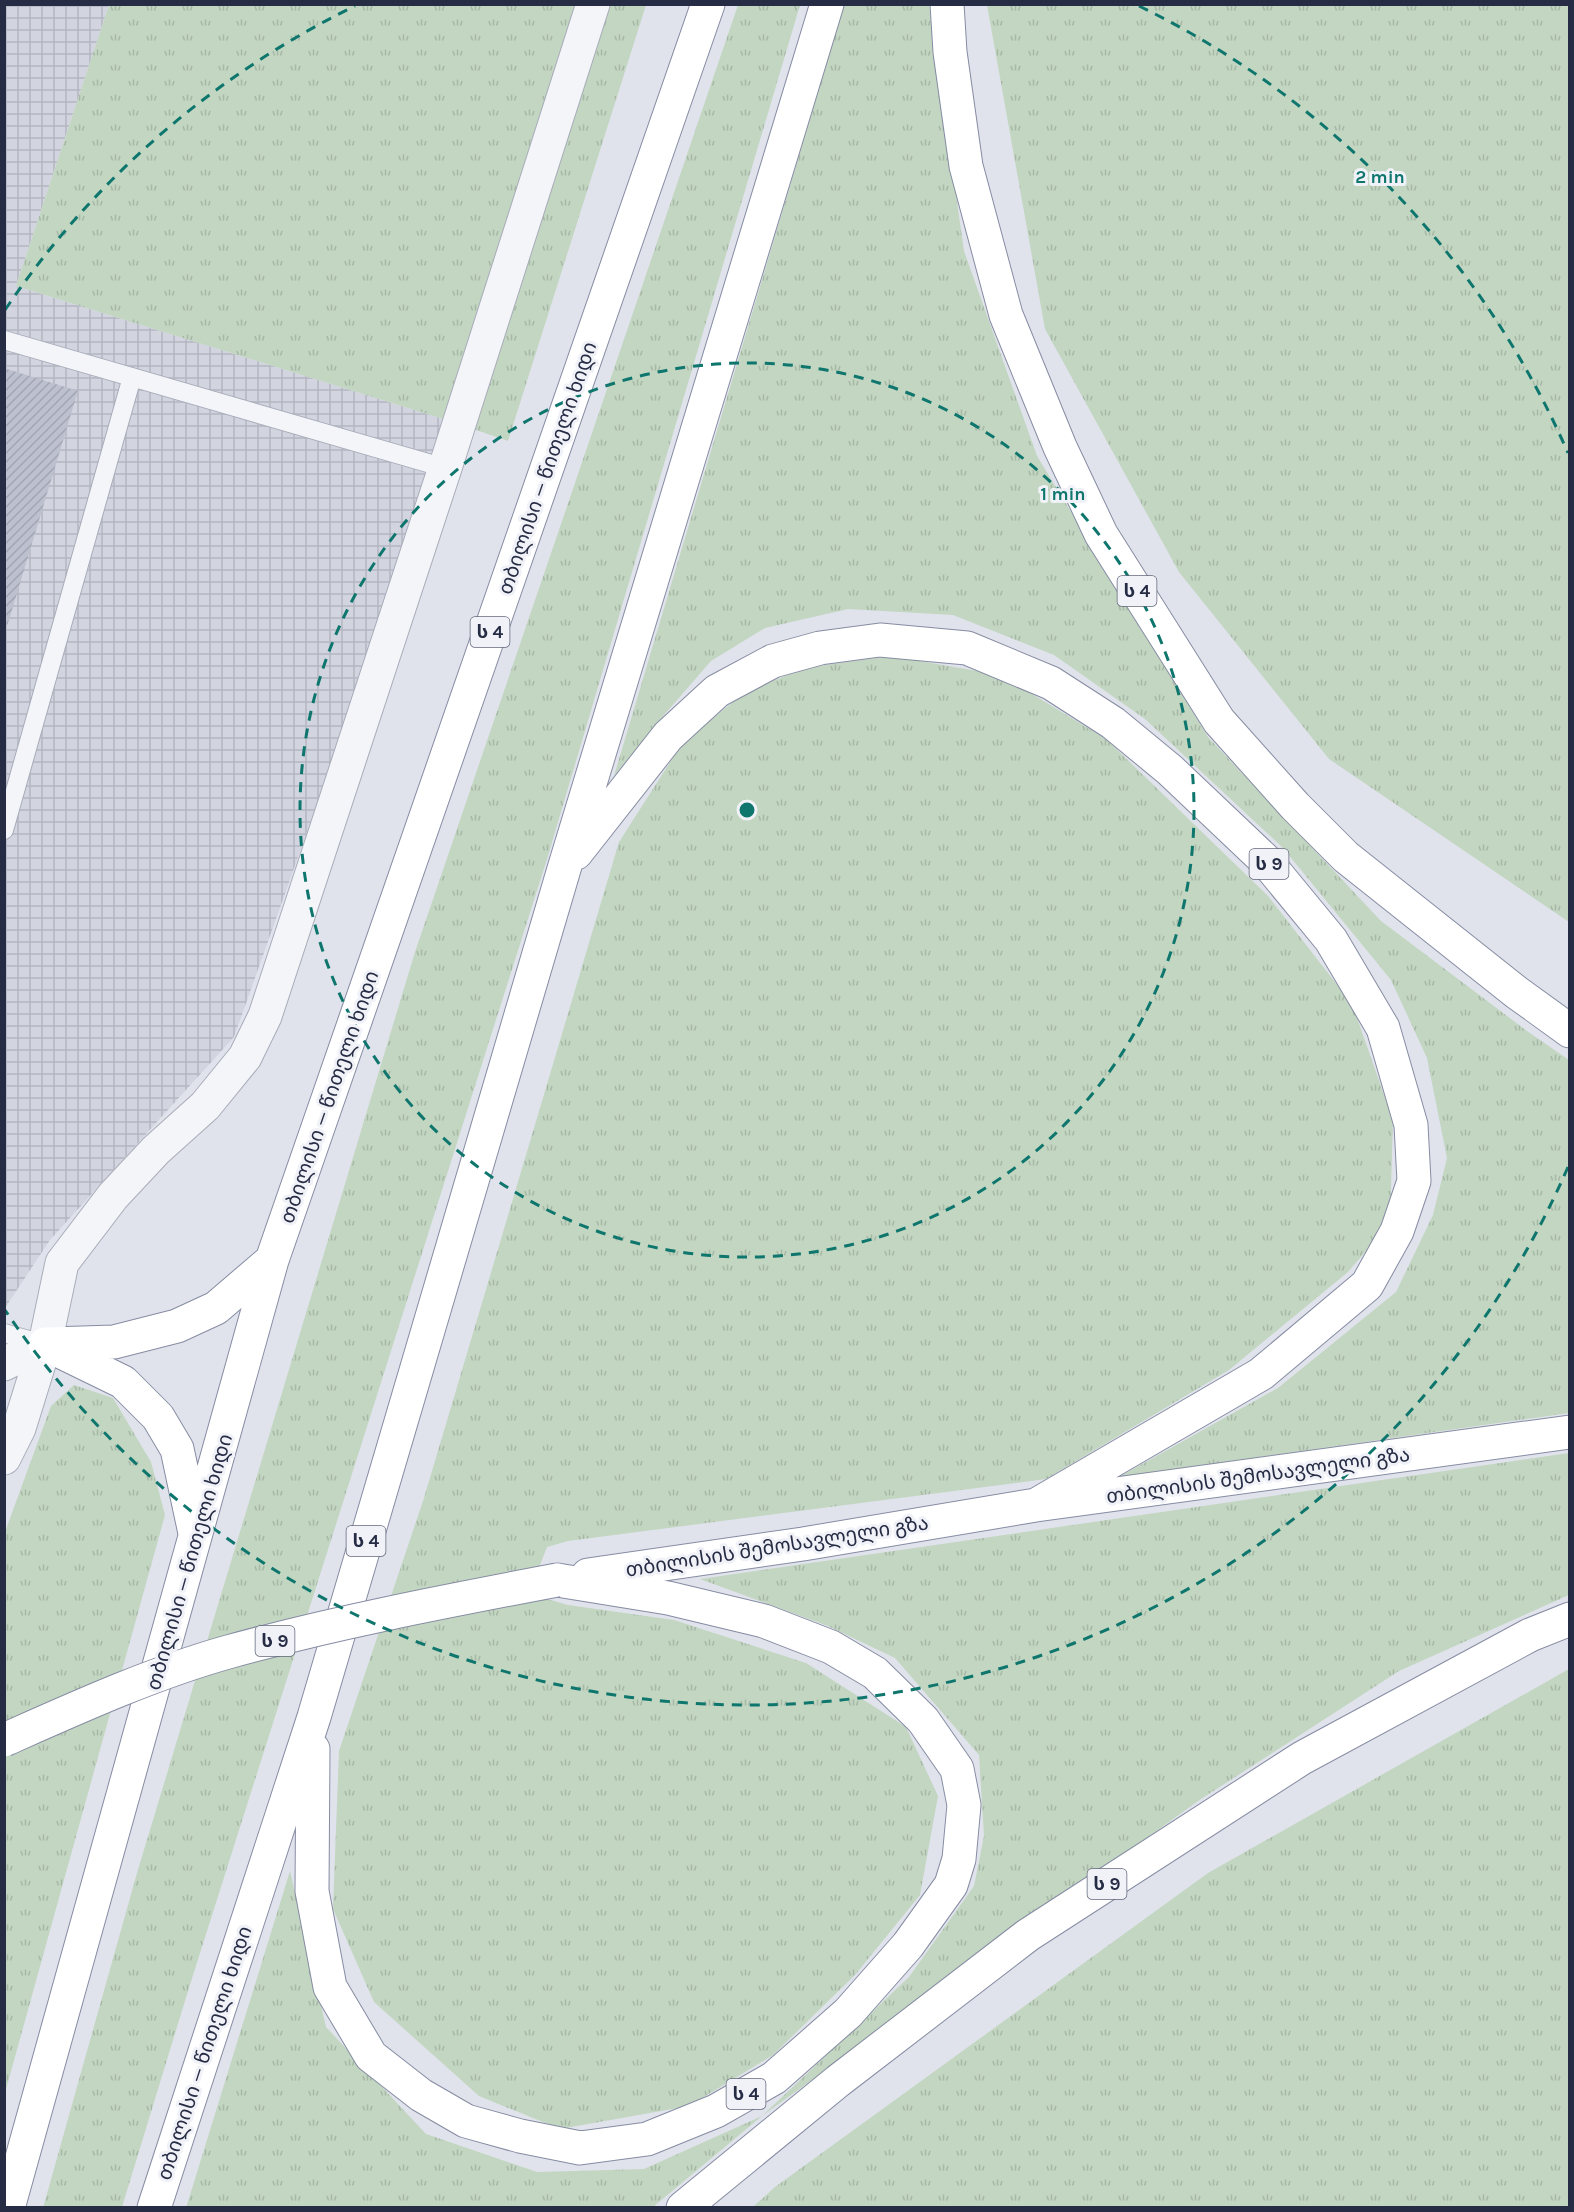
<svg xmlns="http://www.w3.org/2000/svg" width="1574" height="2212" font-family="Karla,'Noto Sans Georgian',sans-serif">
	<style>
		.industrial { fill: url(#industrial-grid) }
		.grass { fill: url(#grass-tufts) }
		.building { fill: url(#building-hatch) }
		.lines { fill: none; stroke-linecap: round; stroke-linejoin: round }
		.service-casing { stroke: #a8acb9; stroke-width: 20 }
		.minor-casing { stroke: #a8acb9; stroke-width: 35 }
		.motorway-casing { stroke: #868ca3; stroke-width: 35 }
		.service { stroke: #f4f5f9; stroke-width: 18 }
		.minor { stroke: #f4f5f9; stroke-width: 33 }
		.motorway { stroke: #fff; stroke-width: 33 }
		.motorway-bridge-casing { stroke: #868ca3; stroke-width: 35; stroke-linecap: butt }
		.motorway-bridge { stroke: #fff; stroke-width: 33 }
		.ring { fill: none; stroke: #0f766e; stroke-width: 3; stroke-dasharray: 10 8 }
		.labels { text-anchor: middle; stroke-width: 6; stroke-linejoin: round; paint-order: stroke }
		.shield { fill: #f0f2f8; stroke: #63677b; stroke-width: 1.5 }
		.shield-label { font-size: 18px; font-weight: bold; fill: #272c45 }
		.street-label { font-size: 20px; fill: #272c45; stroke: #f0f2f8 }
		.centre { fill: #0f766e; stroke: #f0f2f8; stroke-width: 3 }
		.ring-label { font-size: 18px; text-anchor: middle; font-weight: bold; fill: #0f766e; stroke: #f0f2f8; stroke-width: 6; stroke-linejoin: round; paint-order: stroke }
	</style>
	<defs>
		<pattern id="industrial-grid" width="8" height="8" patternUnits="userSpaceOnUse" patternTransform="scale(1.5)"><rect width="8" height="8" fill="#d2d5e0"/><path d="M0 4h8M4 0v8" fill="none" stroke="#b4b7c2"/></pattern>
		<pattern id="grass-tufts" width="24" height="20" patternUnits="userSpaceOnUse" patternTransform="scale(1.5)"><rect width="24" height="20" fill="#c2d6c1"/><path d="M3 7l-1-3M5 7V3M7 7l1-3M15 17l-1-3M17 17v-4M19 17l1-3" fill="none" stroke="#a7b8a7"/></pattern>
		<pattern id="building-hatch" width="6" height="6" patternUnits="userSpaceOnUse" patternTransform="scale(1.5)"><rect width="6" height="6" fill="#bdc0ce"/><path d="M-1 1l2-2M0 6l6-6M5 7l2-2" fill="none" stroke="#a2a5b2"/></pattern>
	</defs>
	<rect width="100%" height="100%" fill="#e0e3eb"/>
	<path class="industrial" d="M5 5H109L16 286 453 422 234 1037 50 1240 5 1308Z"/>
	<path class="grass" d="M109 5H646L508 441 453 422 16 286Z
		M738 5H800L547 859 188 1991 122 2207 43 2208 137 1873 415 952Z
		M844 5H929L964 251 1037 456 1208 737 1381 921 1527 1031 1569 1060V1413L1119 1477 1278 1388 1396 1292 1433 1215 1447 1158 1427 1058 1391 980 1283 848 1145 719 1054 655 953 615 848 609 765 628 711 661 664 715 614 776Z
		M987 5H1569V922L1329 759 1179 572 1045 329Z
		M890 656 1001 675 1106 739 1268 896 1352 1004 1393 1120 1390 1223 1348 1272 1229 1370 1046 1479 568 1541 547 1547 540 1565 544 1598 568 1605 674 1620 806 1663 906 1727 938 1796 920 1895 855 1975 773 2055 689 2106 560 2129 479 2096 374 2002 333 1909 339 1751 424 1498 619 842 683 742 743 694 803 668Z
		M74 1385 113 1398 151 1462 165 1515 5 2093V1532L51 1406Z
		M1569 1453V1595L1399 1671 1198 1801 762 2116 653 2207 186 2208 290 1871 326 2027 426 2134 537 2172 644 2169 762 2116 909 1977 974 1886 984 1836 979 1755 895 1658 828 1626 700 1579Z
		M1569 1669V2207H753L775 2187 1208 1873Z"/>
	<path class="building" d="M4 368 78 391 5 633H4Z"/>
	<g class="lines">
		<defs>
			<path id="service" d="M4 340 445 468
				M4 830 132 377
				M4 1333 43 1344"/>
			<path id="minor" d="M4 1364 45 1344
				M4 1458 19 1428 45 1344 62 1263 113 1196 156 1150 205 1106 245 1057 265 1016 445 468 593 4"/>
			<path id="motorway" d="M947 4 950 52 966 166 1006 315 1060 447 1101 534 1219 721 1295 806 1346 857 1516 992 1570 1031
				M576 853 668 736 717 691 773 661 820 648 880 640 967 648 1051 683 1113 723 1170 770 1266 861 1331 940 1383 1028 1411 1125 1414 1181 1397 1231 1367 1285 1261 1374 1036 1505
				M45 1344 123 1382 158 1417 177 1449 195 1533
				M50 1344 114 1342 177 1326 216 1308 272 1260
				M588 1575 803 1544 1036 1505 1570 1432
				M313 1749 312 1891 330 1987 371 2056 421 2095 466 2121 520 2136 580 2148 647 2139 716 2111 774 2078 848 2013 908 1945 951 1885 959 1859 964 1805 957 1769 923 1720 875 1673 831 1647 764 1621 668 1598 557 1580
				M8 2208 272 1260 708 4
				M154 2208 314 1717 564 869 827 4
				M683 2208 838 2081 1028 1935 1302 1758 1530 1635 1570 1619"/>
		</defs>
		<use href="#service" class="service-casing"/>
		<use href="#minor" class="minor-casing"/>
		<use href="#motorway" class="motorway-casing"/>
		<use href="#service" class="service"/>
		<use href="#minor" class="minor"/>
		<use href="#motorway" class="motorway"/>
		<defs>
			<path id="motorway-bridge" d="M4 1740C76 1708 153 1673 228 1652 336 1622 447 1601 557 1580"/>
		</defs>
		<use href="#motorway-bridge" class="motorway-bridge-casing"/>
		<use href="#motorway-bridge" class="motorway-bridge"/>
	</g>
	<g class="ring">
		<circle cx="747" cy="810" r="447"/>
		<path d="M1568 1167A895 895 0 0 1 5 1310M5 310A895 895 0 0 1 355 6M1139 6A895 895 0 0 1 1568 453"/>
	</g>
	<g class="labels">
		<g class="shield">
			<rect x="1117.5" y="576" width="39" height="30" rx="4.5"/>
			<rect x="470.5" y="617" width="39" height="30" rx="4.5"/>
			<rect x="1249.5" y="849" width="39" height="30" rx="4.5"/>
			<rect x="346.5" y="1526" width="39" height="30" rx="4.5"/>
			<rect x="255.5" y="1626" width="39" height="30" rx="4.5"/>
			<rect x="1087.5" y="1869" width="39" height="30" rx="4.5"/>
			<rect x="726.5" y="2079" width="39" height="30" rx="4.5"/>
		</g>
		<g class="shield-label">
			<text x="1137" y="597">ს 4</text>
			<text x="490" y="638">ს 4</text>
			<text x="1269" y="870">ს 9</text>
			<text x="366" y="1547">ს 4</text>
			<text x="275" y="1647">ს 9</text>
			<text x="1107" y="1890">ს 9</text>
			<text x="746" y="2100">ს 4</text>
		</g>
		<g class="street-label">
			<text transform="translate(547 468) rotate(-71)" y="7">თბილისი — წითელი ხიდი</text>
			<text transform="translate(329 1097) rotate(-71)" y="7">თბილისი — წითელი ხიდი</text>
			<text transform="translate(1258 1475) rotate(-8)" y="7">თბილისის შემოსავლელი გზა</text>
			<text transform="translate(777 1546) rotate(-9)" y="7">თბილისის შემოსავლელი გზა</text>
			<text transform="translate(189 1562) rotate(-74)" y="7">თბილისი — წითელი ხიდი</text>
			<text transform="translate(204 2053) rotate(-72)" y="7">თბილისი — წითელი ხიდი</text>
		</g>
	</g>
	<circle cx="747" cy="810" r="9" class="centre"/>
	<g class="ring-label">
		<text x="1380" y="183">2 min</text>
		<text x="1063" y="500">1 min</text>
	</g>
	<rect width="1574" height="2212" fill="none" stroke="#272c45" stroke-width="12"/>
</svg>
